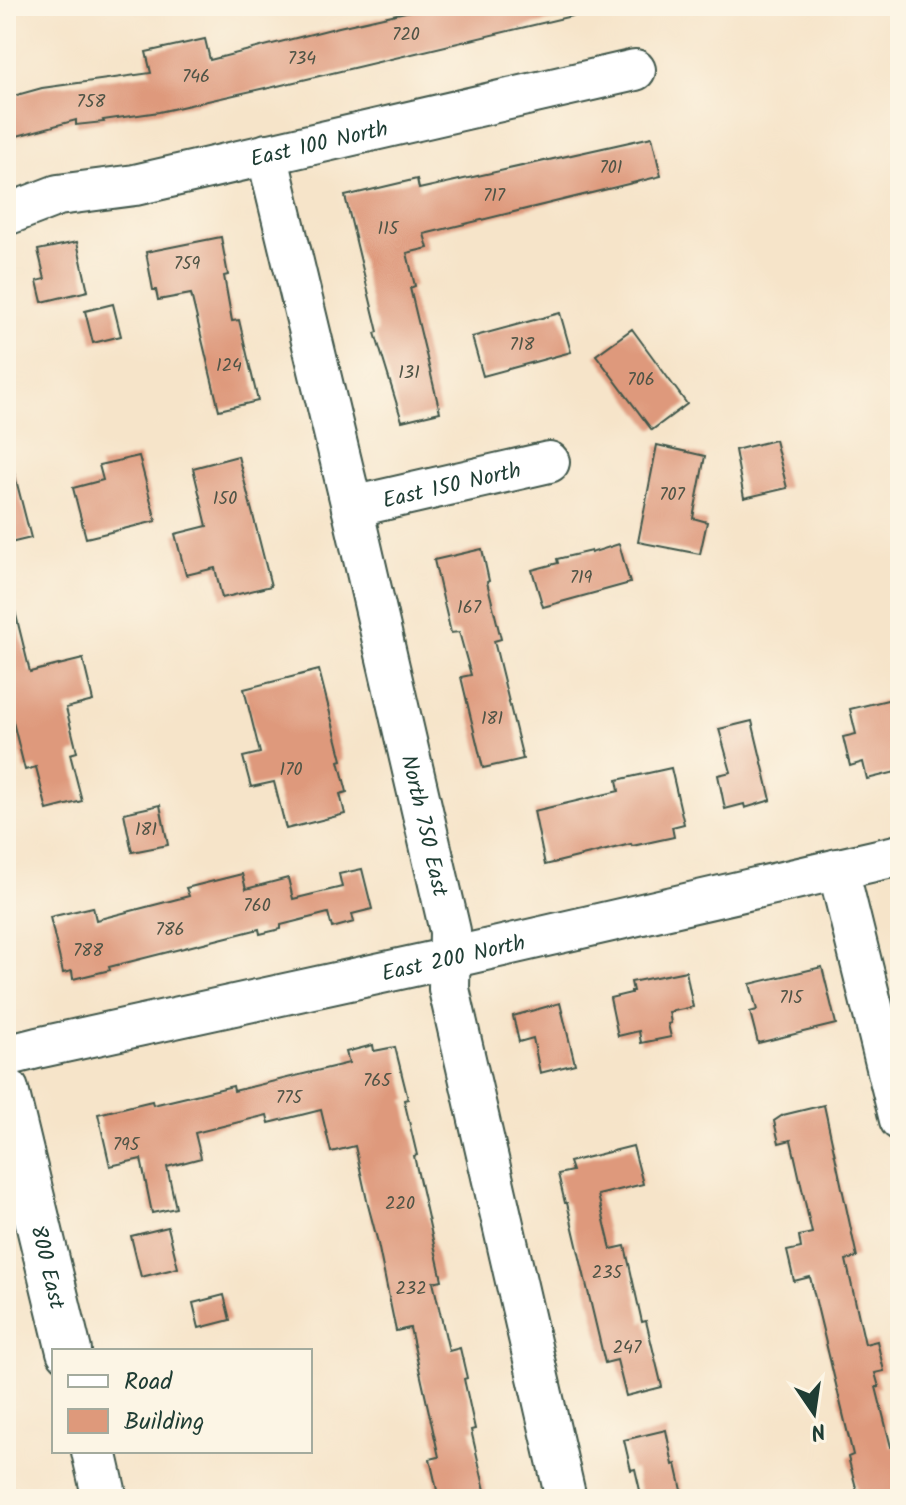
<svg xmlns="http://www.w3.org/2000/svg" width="906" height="1505" font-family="Kalam,sans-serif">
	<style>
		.building { fill: #de997b }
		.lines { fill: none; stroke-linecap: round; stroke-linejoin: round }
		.minor-casing { stroke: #3f564a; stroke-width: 44 }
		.major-casing { stroke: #3f564a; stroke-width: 48 }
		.minor { stroke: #fff; stroke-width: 40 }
		.major { stroke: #fff; stroke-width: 44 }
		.labels { text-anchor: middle; stroke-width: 7; stroke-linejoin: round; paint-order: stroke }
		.number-label { font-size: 18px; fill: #4f5446 }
		.street-label { font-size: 22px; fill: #1f3d34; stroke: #fcf5e5 }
	</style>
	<rect width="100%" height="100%" fill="#fcf5e5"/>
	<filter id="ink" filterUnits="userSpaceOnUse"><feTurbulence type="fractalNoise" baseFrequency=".0125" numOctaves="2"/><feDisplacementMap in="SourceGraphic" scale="16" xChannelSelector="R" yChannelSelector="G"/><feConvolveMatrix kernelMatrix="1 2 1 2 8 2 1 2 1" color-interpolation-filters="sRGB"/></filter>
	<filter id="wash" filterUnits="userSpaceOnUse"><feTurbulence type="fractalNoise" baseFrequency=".006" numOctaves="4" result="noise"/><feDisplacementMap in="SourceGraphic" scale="32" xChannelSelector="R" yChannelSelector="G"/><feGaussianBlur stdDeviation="1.8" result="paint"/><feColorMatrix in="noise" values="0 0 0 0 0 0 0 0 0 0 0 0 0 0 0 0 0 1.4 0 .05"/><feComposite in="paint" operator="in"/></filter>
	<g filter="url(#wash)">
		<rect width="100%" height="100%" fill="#f6e4c9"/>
		<g id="blocks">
			<path class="building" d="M432 6H575L576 15 265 89V88L159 112 103 120 104 122 76 125V120L6 139V98L42 88 151 73 146 52 205 39 210 60 339 27Z
				M652 137 661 176 424 234 428 248 407 253 415 286 410 288 440 412 402 421 375 333 378 332 345 196 417 179 419 189Z
				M221 237 228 275 224 276 232 321 239 320 258 401 219 410 191 294 158 300 156 290H153L146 252Z
				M77 242 88 291 42 302 37 281 45 279 38 250Z
				M113 304 121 336 93 343 85 311Z
				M560 313 571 352 483 376 472 337Z
				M632 329 687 404 652 430 596 355Z
				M775 440 787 488 744 498 735 450Z
				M657 445 705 456 693 518 707 522 700 554 638 542Z
				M139 456 156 521 86 538 73 488 103 480 99 465Z
				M238 456 271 586 222 598 215 568 186 575 175 534 207 526 193 468Z
				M14 472 31 538 6 544V473Z
				M619 544 630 583 543 607 532 570 558 563 557 559 591 551V553Z
				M482 549 489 581 487 582 501 639 494 641 523 759 483 768 461 677 471 675 459 632 451 633 434 560Z
				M14 607 30 672 83 659 93 701 66 708 77 752 70 754 82 801 47 810 36 767 25 770 6 694V608Z
				M319 670 342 760 339 761 347 792 340 794 345 814 286 829 274 782 251 787 243 757 260 753 244 689Z
				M900 697V771L867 779 863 762 850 766 843 737 856 734 850 709Z
				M752 721 771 800 745 808 744 804 725 809 718 775 731 772 719 729Z
				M671 768 684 824 672 827 674 837 632 846 631 844 545 865 534 811 619 791 617 780Z
				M160 805 168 845 132 852 124 813Z
				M362 869 372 909 352 914 354 922 332 928 328 913 281 925V929L260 934 259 929 109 967 110 970 73 979 72 971 63 973 50 917 93 907 96 920 189 896 186 888 242 874 246 889 288 878 293 899 342 887 339 874Z
				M822 967 836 1024 758 1043 750 1012 757 1010 750 984Z
				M686 971 693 1007 669 1012 671 1023 668 1024 671 1037 641 1043 639 1031 618 1036 610 998 631 993V991H633L631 982Z
				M560 1003 575 1064 540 1073 533 1038 519 1042 513 1016Z
				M373 1045 374 1051 395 1047 408 1099 404 1100 417 1155 414 1156 442 1280 433 1282 449 1351 460 1348 467 1378 464 1379 475 1429 471 1430 487 1499H439L430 1459 439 1457 410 1328 396 1331 377 1239 368 1205 355 1146 331 1152 321 1110 269 1123 267 1115 195 1133 201 1158 167 1167 176 1208 152 1213 141 1159 110 1166 98 1114 152 1101 153 1105 233 1086 234 1091 349 1063 346 1052Z
				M824 1105 857 1257 846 1260 865 1344 877 1341 884 1371 875 1373 879 1387H876L891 1447 900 1445V1499H859L848 1457 853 1455 810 1277 794 1281 787 1251 801 1248 799 1236 812 1233 791 1140 779 1143 774 1121 783 1115Z
				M633 1146 643 1184 598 1195 611 1249 625 1246 642 1322 646 1321 662 1387 626 1396 617 1360 605 1363 567 1203H565L558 1174 572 1171 569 1162Z
				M168 1227 178 1268 141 1277 131 1236Z
				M224 1295 230 1320 199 1328 193 1303Z
				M666 1430 673 1465 676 1464 684 1499H642L635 1469 631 1470 624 1440Z"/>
		</g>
	</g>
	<g filter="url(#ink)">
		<use href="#blocks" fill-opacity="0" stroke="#3f564a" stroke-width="2"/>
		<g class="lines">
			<defs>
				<g id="minor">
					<path id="s1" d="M267 154 352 507 450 931 449 989 566 1499"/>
					<path id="s2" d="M6 215 58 195 135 185 635 70"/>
					<path id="s3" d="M352 507 549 462"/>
					<path d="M838 869 900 1120"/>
					<path id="s4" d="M6 1056 37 1048 450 958 900 855"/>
				</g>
				<g id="major">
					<path id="s5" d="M6 1090 69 1351"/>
					<path d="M94 1451 105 1499"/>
				</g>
			</defs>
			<use href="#minor" class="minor-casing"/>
			<use href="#major" class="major-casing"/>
			<use href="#minor" class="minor"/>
			<use href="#major" class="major"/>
		</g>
	</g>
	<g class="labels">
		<g class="number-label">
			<text x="406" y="40">720</text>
			<text x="302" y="64">734</text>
			<text x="196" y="82">746</text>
			<text x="91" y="107">758</text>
			<text x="611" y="173">701</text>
			<text x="494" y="201">717</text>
			<text x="388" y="234">115</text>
			<text x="187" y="269">759</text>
			<text x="522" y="350">718</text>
			<text x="229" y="371">124</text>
			<text x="409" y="378">131</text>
			<text x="641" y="385">706</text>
			<text x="672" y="500">707</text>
			<text x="225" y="504">150</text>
			<text x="581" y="583">719</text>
			<text x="469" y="613">167</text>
			<text x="492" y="724">181</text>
			<text x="291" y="775">170</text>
			<text x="146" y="835">181</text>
			<text x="257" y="911">760</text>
			<text x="170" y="935">786</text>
			<text x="88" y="956">788</text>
			<text x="791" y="1003">715</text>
			<text x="377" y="1086">765</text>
			<text x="289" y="1103">775</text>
			<text x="126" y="1150">795</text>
			<text x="400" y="1209">220</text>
			<text x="607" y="1278">235</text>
			<text x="411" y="1294">232</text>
			<text x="627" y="1353">247</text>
		</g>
		<g class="street-label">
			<text dy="8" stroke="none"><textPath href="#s2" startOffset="322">East 100 North</textPath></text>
			<text dy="8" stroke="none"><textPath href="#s3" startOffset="102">East 150 North</textPath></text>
			<text dy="8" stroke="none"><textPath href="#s1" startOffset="690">North 750 East</textPath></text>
			<text dy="8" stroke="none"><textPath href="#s4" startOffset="458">East 200 North</textPath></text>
			<text dy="8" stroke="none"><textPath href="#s5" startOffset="182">800 East</textPath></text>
		</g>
	</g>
	<rect width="906" height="1505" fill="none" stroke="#fcf5e5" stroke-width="32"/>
	<rect x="52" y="1349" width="260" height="104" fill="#fcf5e5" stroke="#a4ab9e" stroke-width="2"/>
	<rect x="68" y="1375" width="40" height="12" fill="#ffffff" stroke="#a4ab9e" stroke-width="2"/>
	<text x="124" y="1389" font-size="24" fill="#1f3d34">Road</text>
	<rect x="68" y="1409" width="40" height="24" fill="#de997b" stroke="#a4ab9e" stroke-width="2"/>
	<text x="124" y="1429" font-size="24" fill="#1f3d34">Building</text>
	<g transform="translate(814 1413) rotate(167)" stroke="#fcf5e5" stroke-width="6" paint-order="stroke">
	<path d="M0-6L14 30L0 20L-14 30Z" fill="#1f3d34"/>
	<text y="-12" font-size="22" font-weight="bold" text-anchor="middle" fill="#1f3d34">N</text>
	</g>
</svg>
